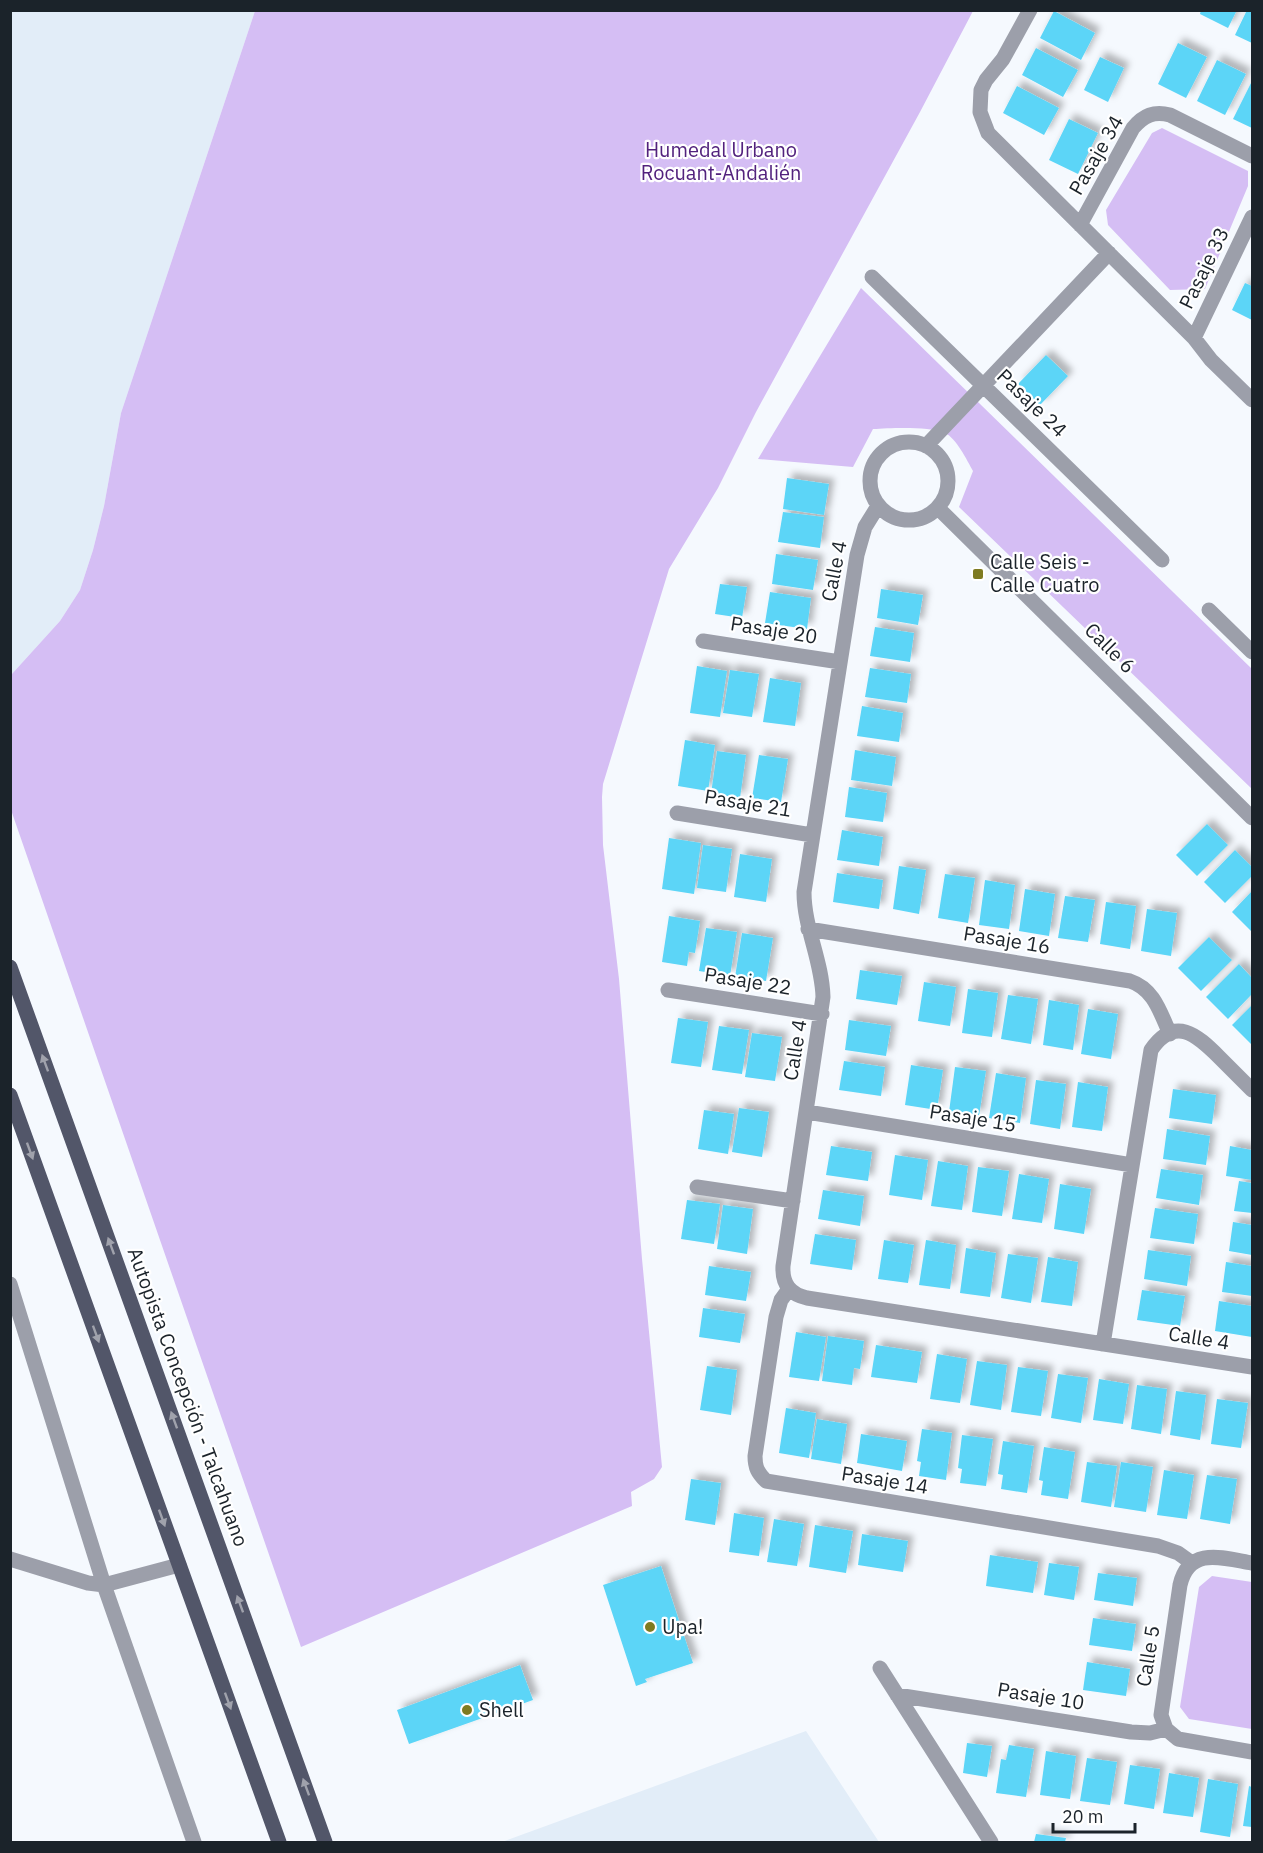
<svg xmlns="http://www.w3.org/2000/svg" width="1263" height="1853" font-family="'IBM Plex Sans',sans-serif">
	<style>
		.built { fill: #e2edf8 }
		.green { fill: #d5bef4 }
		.building { fill: #5bd5f7; filter: url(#shadow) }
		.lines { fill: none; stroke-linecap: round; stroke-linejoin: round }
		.minor { stroke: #9c9faa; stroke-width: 15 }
		.primary { stroke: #525669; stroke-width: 15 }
		.oneway { fill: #a0a2ac }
		.poi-dot { fill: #7e7b21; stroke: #fff; stroke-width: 2 }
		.labels { text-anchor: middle; stroke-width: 4.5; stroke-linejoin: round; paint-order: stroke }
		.park-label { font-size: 20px; fill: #52227d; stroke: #fff }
		.street-label { font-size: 20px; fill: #1b232a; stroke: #fff }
		.poi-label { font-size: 20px; fill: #1b232a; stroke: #fff; text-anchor: start }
	</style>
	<defs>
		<filter id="shadow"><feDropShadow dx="5.5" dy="-5.5" stdDeviation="3" flood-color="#0004"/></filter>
	</defs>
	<rect width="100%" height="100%" fill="#f5f9fe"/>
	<path class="built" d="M11 11H255L121 413 104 506 93 550 80 590 60 621 11 675Z
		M806 1731 879 1842H502Z"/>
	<path class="green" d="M255 11H973L920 112 756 412 718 488 669 569 603 784 602 797 603 845 619 979 642 1259 662 1467 654 1479 631 1492 632 1506 301 1647 10 807 11 675 60 621 80 590 93 550 104 506 121 413Z
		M1162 128 1248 171V186L1205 289 1170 290 1108 225 1106 210 1152 133Z
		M861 288 1252 669V789L959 507 973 471C967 460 956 438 945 433 929 426 891 428 873 429L853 467 758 459Z
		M1212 1576 1252 1582V1729L1189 1719 1180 1707 1199 1587Z"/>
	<path class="building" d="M1201 10H1237L1228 28 1200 14Z
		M1247 10H1252V43L1235 35Z
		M1054 11 1095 33 1081 60 1040 38Z
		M1178 43 1207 57 1186 98 1158 84Z
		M1036 48 1078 70 1063 97 1022 75Z
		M1100 57 1124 68 1108 102 1084 90Z
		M1217 60 1246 74 1225 115 1197 101Z
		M1252 81V128L1233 119Z
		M1017 86 1059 108 1044 135 1003 113Z
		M1069 119 1098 133 1078 174 1049 160Z
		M1245 283 1252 286V320L1232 310Z
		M1046 355 1068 376 1040 405 1018 384Z
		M787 478 829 484 824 515 783 509Z
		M783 512 824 517 820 548 778 542Z
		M776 554 818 560 813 590 772 584Z
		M720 584 747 587 742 618 715 614Z
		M881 589 923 595 918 625 877 618Z
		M770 592 811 598 807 629 765 623Z
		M875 627 914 633 910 662 870 656Z
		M697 666 727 671 720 717 690 713Z
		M870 668 911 674 907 703 865 697Z
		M730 670 759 674 752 717 723 713Z
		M770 678 801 683 795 726 763 722Z
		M862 706 903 713 899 742 857 736Z
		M685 740 715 745 708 791 678 786Z
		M855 750 896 757 892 786 851 780Z
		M717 751 746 755 740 798 711 794Z
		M759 755 788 759 781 802 752 798Z
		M849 787 887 793 883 822 845 817Z
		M1207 824 1228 845 1197 876 1176 855Z
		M842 830 883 837 879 866 837 860Z
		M669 838 701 843 694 894 662 889Z
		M703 845 732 849 726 892 697 888Z
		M1235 850 1252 867V876L1225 903 1204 882Z
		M740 854 772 859 766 902 734 897Z
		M899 866 926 870 919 914 893 909Z
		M837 873 883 880 879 909 833 902Z
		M945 874 975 878 968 923 938 918Z
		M985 880 1015 885 1009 929 979 925Z
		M1025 889 1055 894 1049 936 1019 931Z
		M1252 891V932L1232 912Z
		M1065 896 1095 900 1088 942 1058 938Z
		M1106 902 1136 906 1130 949 1100 944Z
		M1147 909 1177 913 1171 956 1141 951Z
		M669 916 700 921 695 953 689 952 687 966 662 962Z
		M706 928 737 932 730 976 699 971Z
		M742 933 773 938 766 981 735 977Z
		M1209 937 1232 960 1201 991 1178 968Z
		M1239 964 1252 978V994L1228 1019 1206 997Z
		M860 970 902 976 897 1005 856 999Z
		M924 982 956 987 950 1026 918 1021Z
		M968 989 998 993 992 1037 962 1033Z
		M1008 995 1038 999 1031 1044 1001 1039Z
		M1049 1000 1079 1005 1073 1050 1043 1045Z
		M1252 1005V1045L1232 1025Z
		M1088 1009 1118 1014 1111 1059 1081 1054Z
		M678 1018 708 1022 701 1067 671 1063Z
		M849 1020 891 1026 886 1056 845 1050Z
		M719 1026 749 1030 742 1074 712 1070Z
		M752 1033 782 1037 775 1081 745 1077Z
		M844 1061 885 1067 881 1096 839 1090Z
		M911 1065 943 1070 937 1110 905 1105Z
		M955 1067 986 1071 979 1116 949 1112Z
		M996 1073 1026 1078 1020 1123 989 1118Z
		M1036 1080 1066 1084 1060 1129 1030 1124Z
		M1078 1082 1108 1087 1102 1131 1072 1127Z
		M1173 1089 1216 1095 1212 1124 1169 1118Z
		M739 1108 769 1112 762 1157 732 1152Z
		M704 1110 734 1114 728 1154 698 1149Z
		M1167 1129 1210 1136 1206 1165 1163 1159Z
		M831 1146 872 1152 868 1181 826 1175Z
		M1230 1146 1252 1150V1180L1226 1176Z
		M895 1155 928 1160 922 1200 889 1195Z
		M938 1161 968 1166 962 1210 931 1206Z
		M978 1167 1009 1171 1002 1216 972 1212Z
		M1161 1169 1203 1175 1199 1205 1156 1198Z
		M1019 1174 1049 1179 1042 1223 1012 1219Z
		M1239 1181 1252 1183V1213L1234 1211Z
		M1060 1184 1091 1189 1084 1234 1054 1229Z
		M823 1190 864 1196 860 1226 818 1219Z
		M687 1200 720 1204 714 1244 681 1239Z
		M723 1205 753 1209 747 1254 717 1249Z
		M1155 1208 1198 1214 1194 1244 1150 1238Z
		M1233 1222 1252 1225V1255L1229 1251Z
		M815 1234 856 1240 852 1270 810 1264Z
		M884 1240 914 1245 908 1283 878 1279Z
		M926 1240 956 1245 950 1289 919 1285Z
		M966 1248 996 1253 990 1297 960 1293Z
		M1148 1250 1191 1256 1187 1286 1144 1279Z
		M1008 1254 1038 1258 1031 1303 1001 1298Z
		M1048 1257 1078 1262 1072 1306 1041 1302Z
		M1226 1262 1252 1266V1296L1222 1292Z
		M709 1266 751 1272 746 1301 705 1295Z
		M1142 1290 1185 1296 1180 1326 1137 1320Z
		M1219 1301 1252 1306V1337L1215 1331Z
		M703 1308 745 1314 740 1343 699 1337Z
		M796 1332 826 1337 819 1381 789 1377Z
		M828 1336 864 1341 860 1369 854 1368 852 1385 822 1381Z
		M876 1345 922 1352 917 1383 871 1377Z
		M937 1354 967 1359 960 1403 930 1399Z
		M977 1361 1007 1365 1001 1410 970 1405Z
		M707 1366 737 1370 731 1415 700 1410Z
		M1018 1367 1048 1371 1041 1416 1011 1412Z
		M1058 1374 1088 1378 1081 1423 1051 1418Z
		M1099 1379 1129 1384 1123 1424 1093 1420Z
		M1137 1385 1167 1389 1161 1434 1131 1429Z
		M1176 1391 1206 1395 1200 1440 1170 1435Z
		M1217 1399 1248 1403 1241 1448 1211 1444Z
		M786 1408 816 1413 809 1458 779 1453Z
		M817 1419 847 1424 841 1464 811 1459Z
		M922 1429 952 1433 946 1480 919 1476 921 1462 917 1461Z
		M861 1434 907 1441 902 1471 857 1463Z
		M962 1435 993 1439 986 1486 960 1483 962 1469 958 1468Z
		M1003 1441 1034 1446 1027 1493 1001 1489 1003 1475 998 1474Z
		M1044 1447 1075 1452 1068 1499 1041 1495 1043 1481 1039 1480Z
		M1087 1462 1117 1466 1111 1507 1081 1502Z
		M1121 1462 1153 1467 1146 1512 1114 1507Z
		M1164 1470 1194 1475 1187 1519 1157 1515Z
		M1207 1475 1237 1479 1230 1524 1200 1519Z
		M691 1479 721 1483 715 1525 685 1520Z
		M734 1513 764 1518 759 1556 729 1552Z
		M774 1519 804 1524 797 1566 767 1562Z
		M815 1525 853 1531 846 1573 809 1567Z
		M862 1534 908 1541 903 1572 858 1565Z
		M990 1555 1038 1562 1033 1593 986 1586Z
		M1049 1563 1079 1567 1074 1600 1044 1595Z
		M661 1566 693 1663 645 1679 647 1682 636 1686 603 1585Z
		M1098 1573 1137 1578 1133 1606 1094 1600Z
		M1093 1618 1136 1624 1132 1651 1089 1645Z
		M1087 1662 1130 1669 1126 1696 1083 1690Z
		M520 1665 533 1700 409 1744 397 1710Z
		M967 1743 992 1746 987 1777 963 1773Z
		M1009 1745 1034 1749 1026 1797 996 1793 1001 1759 1006 1760Z
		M1046 1751 1076 1756 1070 1799 1040 1795Z
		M1087 1758 1117 1762 1110 1805 1080 1801Z
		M1130 1765 1160 1769 1154 1809 1124 1804Z
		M1169 1773 1199 1778 1193 1817 1163 1813Z
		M1208 1779 1238 1784 1230 1837 1200 1832Z
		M1249 1786 1252 1787V1827L1243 1826Z
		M1036 1834 1066 1838 1065 1842H1034Z"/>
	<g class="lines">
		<path class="minor" d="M1030 10 1003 59 986 80 981 90 980 112 988 133 1194 338 1211 360 1252 400
			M1080 225 1133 128C1144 115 1154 111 1170 115L1252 156
			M872 277 1162 560
			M1194 338 1252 217
			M870 481a39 39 0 1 1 78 0a39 39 0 1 1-78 0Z
			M926 446 1109 253
			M878 506 865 527 857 555 804 892C804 928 822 960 823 997L783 1266C782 1284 790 1294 807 1298L1252 1367
			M938 508 1252 818
			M1209 610 1252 652
			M703 641 840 662
			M677 813 812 835
			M808 929 1130 981C1154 989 1160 1012 1170 1034
			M668 990 822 1014
			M807 1112 1132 1165
			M697 1187 793 1201
			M10 1284 104 1585 194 1842
			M789 1289 781 1300 776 1317 755 1456C755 1468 758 1473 766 1481L1158 1546 1178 1553 1192 1563
			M1103 1344 1151 1050C1175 1015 1197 1035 1219 1057 1230 1068 1241 1079 1252 1090
			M10 1559 88 1583 104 1585 179 1565
			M1252 1563C1223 1558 1189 1546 1180 1585L1161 1715 1166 1729 1178 1739 1252 1752
			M880 1668 991 1842
			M897 1695 1131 1732 1150 1733 1166 1729"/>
		<path class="primary" d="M10 967 325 1842
			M10 1095 279 1842"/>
	</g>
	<defs><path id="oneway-solid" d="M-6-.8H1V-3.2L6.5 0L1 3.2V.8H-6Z" transform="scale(1.5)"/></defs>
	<g class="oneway">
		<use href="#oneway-solid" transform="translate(45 1063) rotate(-110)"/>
		<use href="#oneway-solid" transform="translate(30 1151) rotate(70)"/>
		<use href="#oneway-solid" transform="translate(111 1246) rotate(-110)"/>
		<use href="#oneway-solid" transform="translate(96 1334) rotate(70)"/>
		<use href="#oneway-solid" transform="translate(174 1420) rotate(-110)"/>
		<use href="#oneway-solid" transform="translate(162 1518) rotate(70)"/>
		<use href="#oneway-solid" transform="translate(240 1604) rotate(-110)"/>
		<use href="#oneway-solid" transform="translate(228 1701) rotate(70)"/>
		<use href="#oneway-solid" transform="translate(306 1787) rotate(-110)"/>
	</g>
	<g class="poi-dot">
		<rect x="972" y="568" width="12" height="12" rx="3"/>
		<circle cx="650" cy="1627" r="6"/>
		<circle cx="467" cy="1710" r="6"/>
	</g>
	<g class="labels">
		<g class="park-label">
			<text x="721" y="157">Humedal Urbano<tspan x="721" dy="23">Rocuant-Andalién</tspan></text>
		</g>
		<g class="street-label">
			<text transform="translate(1096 155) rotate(-60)" y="7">Pasaje 34</text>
			<text transform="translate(1204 268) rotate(-64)" y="7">Pasaje 33</text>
			<text transform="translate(1032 403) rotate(44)" y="7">Pasaje 24</text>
			<text transform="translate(834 571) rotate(-79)" y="7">Calle 4</text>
			<text transform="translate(774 630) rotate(9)" y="7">Pasaje 20</text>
			<text transform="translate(1110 648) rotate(45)" y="7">Calle 6</text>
			<text transform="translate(748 803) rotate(9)" y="7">Pasaje 21</text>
			<text transform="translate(1007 940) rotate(9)" y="7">Pasaje 16</text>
			<text transform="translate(748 981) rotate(9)" y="7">Pasaje 22</text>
			<text transform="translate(795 1050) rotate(-81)" y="7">Calle 4</text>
			<text transform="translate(973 1118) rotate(9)" y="7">Pasaje 15</text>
			<text transform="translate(1199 1338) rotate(9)" y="7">Calle 4</text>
			<text transform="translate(188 1397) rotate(70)" y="7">Autopista Concepción - Talcahuano</text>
			<text transform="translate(885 1480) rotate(9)" y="7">Pasaje 14</text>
			<text transform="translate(1148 1656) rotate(-81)" y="7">Calle 5</text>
			<text transform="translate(1041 1696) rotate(9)" y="7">Pasaje 10</text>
		</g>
		<g class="poi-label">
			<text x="990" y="569">Calle Seis -<tspan x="990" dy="23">Calle Cuatro</tspan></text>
			<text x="662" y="1634">Upa!</text>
			<text x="479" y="1717">Shell</text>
		</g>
	</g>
	<rect width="1263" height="1853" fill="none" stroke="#1b232a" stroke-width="24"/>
	<path d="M1053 1823v9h82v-9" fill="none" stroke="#1b232a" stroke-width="3"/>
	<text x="1062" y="1823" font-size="18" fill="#1b232a" stroke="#ffffff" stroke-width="4.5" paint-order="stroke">20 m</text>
</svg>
